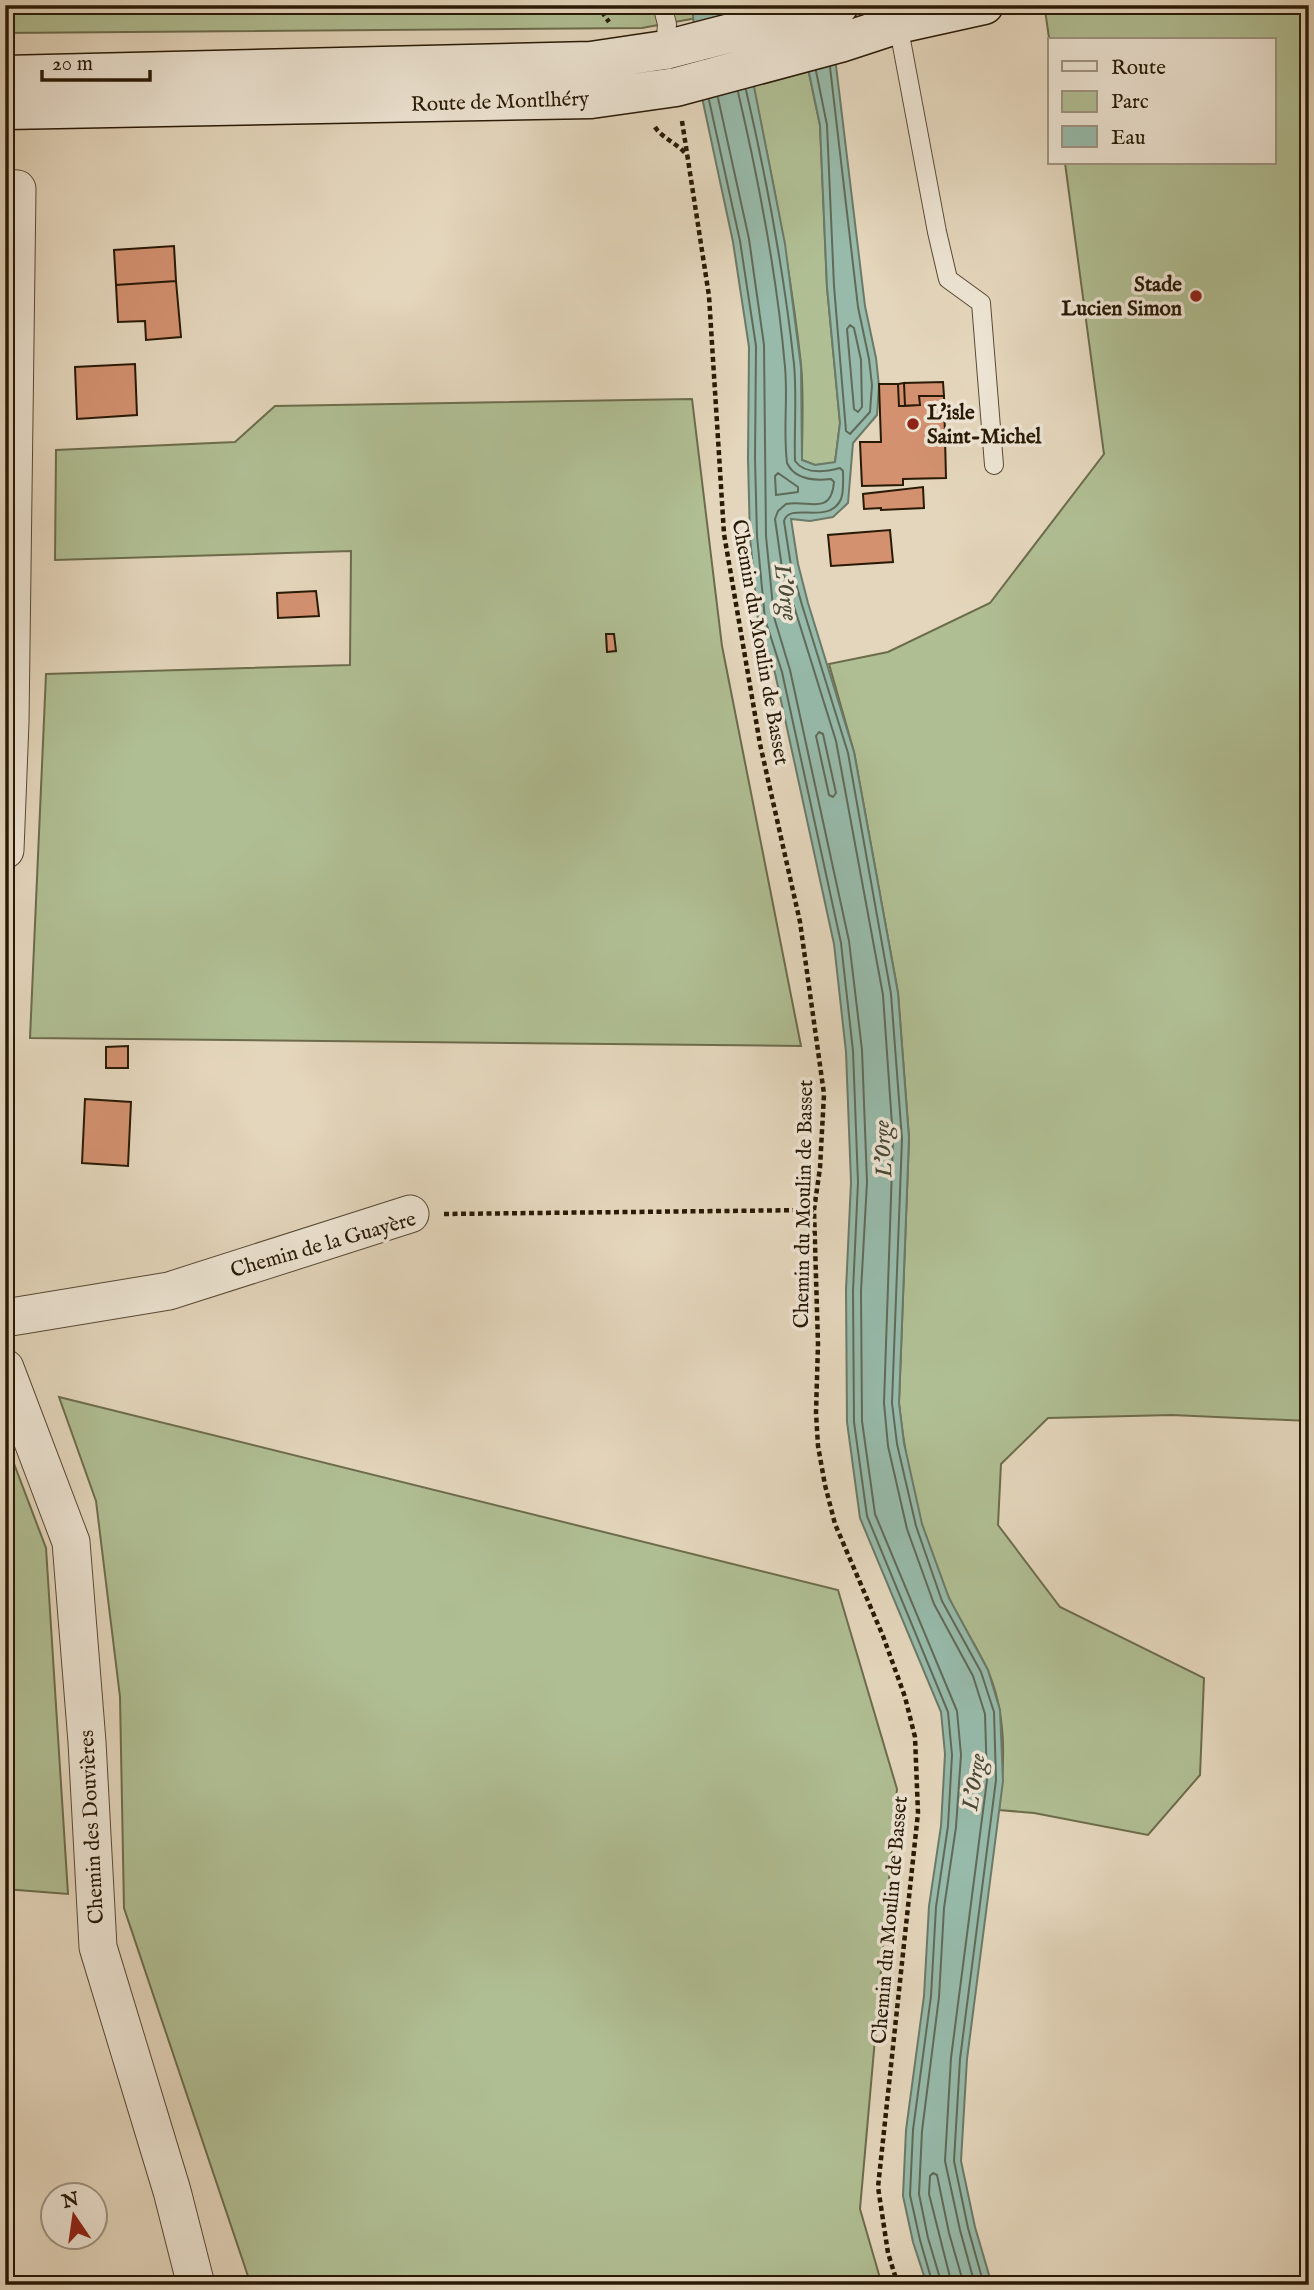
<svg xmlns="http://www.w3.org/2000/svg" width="1314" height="2290" font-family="'IM FELL English',serif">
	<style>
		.green { fill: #b0be93; stroke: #6c6c4c; stroke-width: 2 }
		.water { fill: #97baaa; stroke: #6b7a68; stroke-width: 2 }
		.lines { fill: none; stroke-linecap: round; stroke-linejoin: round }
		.shore { stroke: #606a58; stroke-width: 2 }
		.building { fill: #d39170; stroke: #291a06; stroke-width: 2 }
		.lane-casing { stroke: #584934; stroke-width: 20 }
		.street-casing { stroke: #584934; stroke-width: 39 }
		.secondary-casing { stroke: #291a06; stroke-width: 41 }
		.path { stroke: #291a06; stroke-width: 4.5; stroke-dasharray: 5 3.5; stroke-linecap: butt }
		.lane { stroke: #ede4d3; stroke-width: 18 }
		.street { stroke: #ede4d3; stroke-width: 37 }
		.secondary { stroke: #ede4d3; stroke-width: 38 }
		.poi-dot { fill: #8f2418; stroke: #ede4d3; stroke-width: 2.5 }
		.labels { text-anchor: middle; stroke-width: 7; stroke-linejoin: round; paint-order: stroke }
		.street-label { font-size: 21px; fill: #291a06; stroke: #ede4d3 }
		.poi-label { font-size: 21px; font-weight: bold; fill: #291a06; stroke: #ede4d3; text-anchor: end }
		.water-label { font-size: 23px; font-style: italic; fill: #4a4a37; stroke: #ede4d3 }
	</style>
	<rect width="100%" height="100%" fill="#e4d6bc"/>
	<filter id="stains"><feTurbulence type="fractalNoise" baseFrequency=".00286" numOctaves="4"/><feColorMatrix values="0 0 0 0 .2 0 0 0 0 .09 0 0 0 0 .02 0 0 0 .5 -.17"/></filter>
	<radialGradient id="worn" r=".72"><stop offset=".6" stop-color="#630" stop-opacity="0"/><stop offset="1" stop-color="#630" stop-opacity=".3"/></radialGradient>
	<path class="green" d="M5 5H768L642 28 5 33Z
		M1061 5H1309V1421L1172 1415 1048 1418 1001 1464 998 1525 1060 1607 1204 1678 1200 1775 1148 1835 1034 1813 999 1810C1005 1763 1007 1713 987 1669 976 1644 960 1623 949 1598 921 1538 906 1469 899 1403L909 1138 898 993 854 752 829 664 888 652 990 603 1104 454 1065 163H1274V40H1050V45L1045 10Z
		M805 54 820 125 827 287 840 423 835 463 815 465 802 460C802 428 804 395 801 364 790 264 771 167 749 70Z
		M692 399 722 646 801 1046 30 1038 46 674 350 665 351 551 55 560 56 450 235 442 275 406Z
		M59 1397 838 1590 897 1789 860 2209 882 2285H251L124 1908 120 1697 96 1501Z
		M5 1440 46 1548 68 1894 5 1889Z"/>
	<path class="water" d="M692 5H738L785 244 801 367 802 460 815 465 835 462 840 423 827 287 820 125 805 54 834 49 865 306 876 358 879 386 877 415 853 443 848 503 833 517 810 521 791 519 798 564 808 603 854 752 898 993 909 1138 899 1403 904 1443 922 1524 949 1598 988 1670 1000 1710 1003 1781 967 2059 961 2161 975 2227 992 2285H927L913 2242 903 2196 906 2130 924 1996 929 1906 941 1826 945 1754 941 1712 860 1518 847 1422 846 1290 851 1182 846 1052 834 944 775 673 758 620 750 537 748 459 749 347 733 242 700 88Z"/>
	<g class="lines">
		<path class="shore" d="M816 71 827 125 834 286 846 431 850 434 870 412 872 385 869 359 858 307 830 67
			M746 90C767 181 784 272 794 364 797 396 794 429 795 461 805 475 825 472 840 468L843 471C843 479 844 492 841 499 829 526 790 501 784 521L791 566 802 605 848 753 891 994 902 1139 892 1403 897 1444 916 1526 942 1601 981 1672 994 1712 996 1780 960 2059 954 2161 968 2228 984 2285
			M738 92C759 182 777 274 785 367 788 399 783 431 787 463 795 480 814 481 831 479L834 482C831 517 808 499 786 504L778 511 775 519 782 568 836 741 883 995 893 1139 884 1403 888 1446 907 1529 934 1604 973 1676 985 1714 987 1780 951 2058 945 2161 960 2230 975 2285
			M718 98 749 239 764 345 766 536 774 617 790 670 849 941 862 1050 867 1182 861 1291 862 1421 875 1514 957 1711 961 1755 956 1827 944 1908 939 1997 922 2131 919 2194 928 2238 942 2285
			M709 100 740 241 756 346 755 459 757 536 765 619 782 672 841 943 853 1051 858 1182 853 1291 854 1422 867 1516 948 1712 952 1755 948 1826 936 1907 931 1996 913 2130 910 2195 920 2240 933 2285
			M850 325 854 328 861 360 862 407 858 412 854 409 847 329Z
			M778 473 798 487V492L776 495 775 476Z
			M819 732 823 734 836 793 833 797 829 795 816 736Z
			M952 2285 929 2194 930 2176 933 2173 937 2175 949 2233 964 2285"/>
	</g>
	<path class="building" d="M174 246 176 281 116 285 114 250Z
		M176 281 181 337 146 340 145 321 118 322 116 285Z
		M135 364 137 415 77 419 75 367Z
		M943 382 944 396H919L920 405 905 406 904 383Z
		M904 383 905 406H899L898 384Z
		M879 384H898L899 406 920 405 919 396H944L946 478 903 479V485L862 486 860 442H881Z
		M923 487 924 508 881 510V508L864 509 863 494Z
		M890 530 893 562 831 566 828 535Z
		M316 591 319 616 278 618 277 593Z
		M606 634H614L616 651 607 652Z
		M128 1046V1068H106V1047Z
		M85 1099 131 1102 128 1166 82 1163Z"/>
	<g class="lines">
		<defs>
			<path id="lane" d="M662 5 667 24 665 50
				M898 24 937 232 948 279 981 303 994 465"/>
			<path id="street" d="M5 188 17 189 10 722 5 850
				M5 1318 169 1291 410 1214
				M5 1368 71 1542 87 1742 98 1947 172 2191 196 2285"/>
			<path id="secondary" d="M5 75 591 61 665 50 839 5
				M5 110 591 99 676 87 840 43 898 24 984 5"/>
		</defs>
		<use href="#lane" class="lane-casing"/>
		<use href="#street" class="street-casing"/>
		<use href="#secondary" class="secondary-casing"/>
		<path class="path" d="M597 5 609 22
			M682 121 709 296 724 534 760 744 800 922 824 1094 820 1168 814 1210 818 1344 816 1413 818 1446 825 1485 835 1524 883 1636 905 1697 915 1737 918 1813 878 2187 888 2253 898 2285
			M655 127C662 138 678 144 687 155
			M444 1214 814 1210"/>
		<use href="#lane" class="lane"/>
		<use href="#street" class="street"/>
		<use href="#secondary" class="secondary"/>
	</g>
	<g class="poi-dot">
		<circle cx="1196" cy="296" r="7"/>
		<circle cx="913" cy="424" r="7"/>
	</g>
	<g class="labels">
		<g class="street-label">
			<text transform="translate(500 101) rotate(-2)" y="7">Route de Montlhéry</text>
			<text transform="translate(761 642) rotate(80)" y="7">Chemin du Moulin de Basset</text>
			<text transform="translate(803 1204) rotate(-89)" y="7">Chemin du Moulin de Basset</text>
			<text transform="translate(323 1244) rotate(-16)" y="7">Chemin de la Guayère</text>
			<text transform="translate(91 1827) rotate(-93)" y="7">Chemin des Douvières</text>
			<text transform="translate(889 1920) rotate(-85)" y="7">Chemin du Moulin de Basset</text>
		</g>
		<g class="poi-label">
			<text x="1182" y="291">Stade<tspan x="1182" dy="24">Lucien Simon</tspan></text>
			<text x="927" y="419" text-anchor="start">L'isle<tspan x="927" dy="24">Saint-Michel</tspan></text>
		</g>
		<g class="water-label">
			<text transform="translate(787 592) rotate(81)" y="8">L'Orge</text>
			<text transform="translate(882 1149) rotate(-93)" y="8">L'Orge</text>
			<text transform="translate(973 1782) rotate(-82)" y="8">L'Orge</text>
		</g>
	</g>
	<rect width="1314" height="2290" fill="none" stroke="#e4d6bc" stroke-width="28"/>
	<rect x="7" y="7" width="1300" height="2276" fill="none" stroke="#291a06" stroke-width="3.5"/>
	<rect x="14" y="14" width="1286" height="2262" fill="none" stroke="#291a06" stroke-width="2"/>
	<rect x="1048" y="38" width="228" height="126" fill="#ede4d3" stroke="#9f9381" stroke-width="2"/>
	<rect x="1062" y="61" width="35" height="10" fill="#ede4d3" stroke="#9f9381" stroke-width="2"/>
	<text x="1111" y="74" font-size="21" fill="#291a06">Route</text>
	<rect x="1062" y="91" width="35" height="21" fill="#b0be93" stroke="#9f9381" stroke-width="2"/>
	<text x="1111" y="108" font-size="21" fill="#291a06">Parc</text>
	<rect x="1062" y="126" width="35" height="21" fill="#97baaa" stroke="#9f9381" stroke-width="2"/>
	<text x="1111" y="144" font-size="21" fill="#291a06">Eau</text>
	<g transform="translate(74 2216) rotate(347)"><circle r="33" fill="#ede4d3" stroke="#9f9381" stroke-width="2"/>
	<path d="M0-5L12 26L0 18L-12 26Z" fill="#8f2418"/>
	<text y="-10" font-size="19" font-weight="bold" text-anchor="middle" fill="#291a06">N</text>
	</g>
	<path d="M42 70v10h108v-10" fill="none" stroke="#291a06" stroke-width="3.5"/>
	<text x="52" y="70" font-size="21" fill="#291a06" stroke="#ede4d3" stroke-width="5" paint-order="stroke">20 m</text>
	<rect width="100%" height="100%" filter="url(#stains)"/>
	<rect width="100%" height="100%" fill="url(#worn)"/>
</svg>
